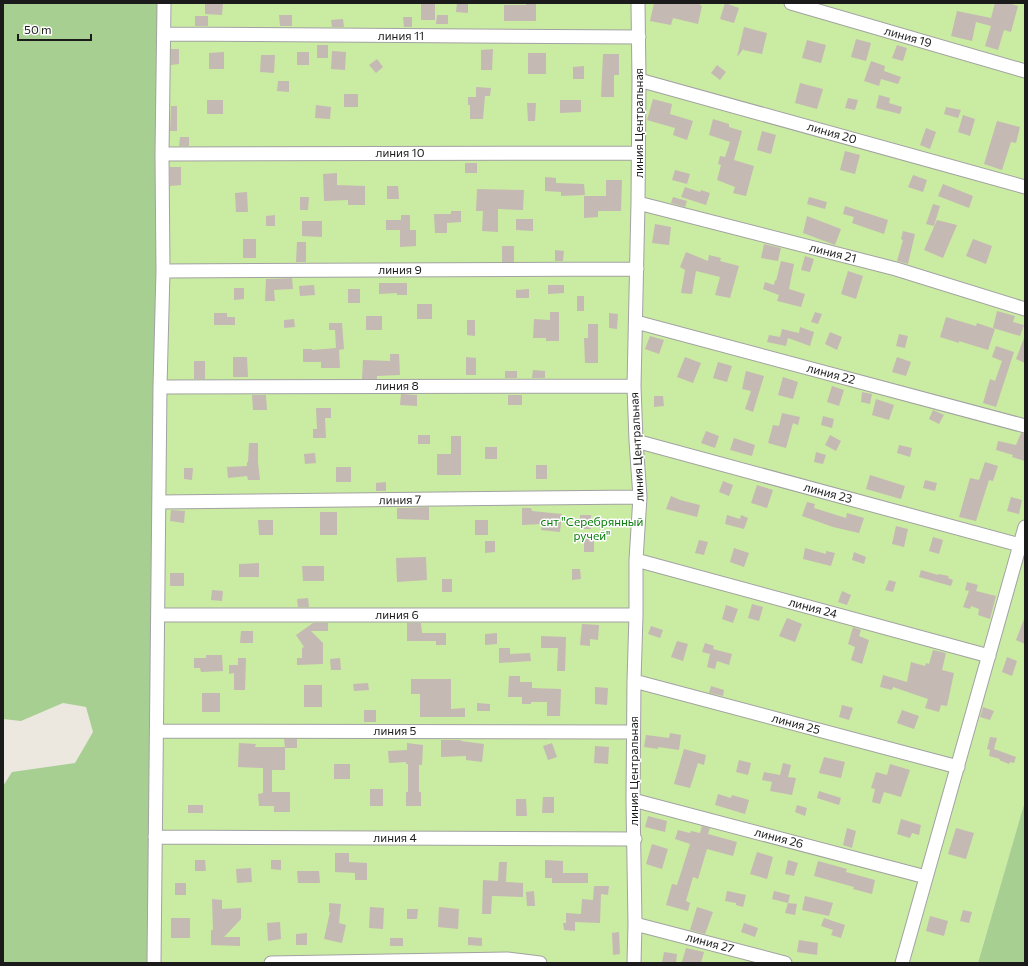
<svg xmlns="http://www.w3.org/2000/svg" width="1028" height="966" font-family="Commissioner,sans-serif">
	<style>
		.grass { fill: #caeba2 }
		.forest { fill: #a7cf92 }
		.building { fill: #c5b9b3 }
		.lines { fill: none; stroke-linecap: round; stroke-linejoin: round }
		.minor-casing { stroke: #a2a2a2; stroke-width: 15 }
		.minor { stroke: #fff; stroke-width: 13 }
		.labels { text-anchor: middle; stroke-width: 3; stroke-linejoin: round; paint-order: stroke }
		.street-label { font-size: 12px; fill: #1b1b1b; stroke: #fff }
		.park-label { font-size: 12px; fill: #067b0a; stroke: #fff }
	</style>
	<rect width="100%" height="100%" fill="#ede8df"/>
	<path class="grass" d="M164 3H1025V801L978 963H154Z"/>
	<path class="forest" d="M3 3H164L154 963H3V786L12 772 75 763 93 732 86 707 63 703 21 721 3 719Z
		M1025 801V963H978Z"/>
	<path class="building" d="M205 3H223L222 15 205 14Z
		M421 3H435V20H421Z
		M457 3H468V13L456 12Z
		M526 3H536V21H504V5H526Z
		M654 3H701L700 5 702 6 698 24 673 18 671 25 650 21Z
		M725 3 739 8 734 23 720 19Z
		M995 3H1008L1018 6 1011 32 1004 30 998 50 985 46 991 26 976 22 972 41 951 36 957 11 991 18Z
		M279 15H292V26H280Z
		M437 15H448V24H436Z
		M195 16H208V26H195Z
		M403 17H412V27H404Z
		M343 19 344 27H332L331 20Z
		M744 27 767 33 762 54 743 50 744 48 737 57Z
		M856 39 871 43 866 61 851 57Z
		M807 40 826 45 821 63 802 58Z
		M317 45H328V58H317Z
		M897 45 907 48 903 61 892 58Z
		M171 49H179V64L171 65Z
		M493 49 492 70H481V50Z
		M332 51 346 52 345 70 331 69Z
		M224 52V69H209V53Z
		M297 52H309V65H297Z
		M528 53H546V74H528Z
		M603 54H619V75H614V97H601Z
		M261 55H275L274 73 260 72Z
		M377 59 383 67 376 73 369 65Z
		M871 61 885 66 884 71 901 77 898 84 881 79 879 86 864 81Z
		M717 65 726 72 720 80 711 73Z
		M584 66V79H573V67Z
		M278 81H289V92L277 91Z
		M800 83 823 89 817 109 795 103Z
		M476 87 491 88 490 96H485L483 119H470V105H468V97H476Z
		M344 94H358V107H344Z
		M879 95 890 98 889 103 902 107 900 114 876 108Z
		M848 98 858 100 855 110 845 108Z
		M653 99 672 104 670 114 693 121 687 140 673 135 675 128 647 120Z
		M207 100H223V114H207Z
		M560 100H581V112L560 113Z
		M527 103H536L535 121H528Z
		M316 105 331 107 330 119 315 118Z
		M171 106H177V131H170Z
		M946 107 961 110 958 118 944 114Z
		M963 115 975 119 970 136 958 132Z
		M713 119 729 124V127L742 131 734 160 754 166 746 196 733 193 735 187 717 180 721 165 718 164 720 156 725 157 730 142 709 135Z
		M997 121 1020 127 1016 143 1011 142 1002 170 984 164Z
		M926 128 936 132 930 149 920 145Z
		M762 131 776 135 771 154 757 150Z
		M180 137H189V146H179Z
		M845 151 860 155 855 174 840 170Z
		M465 163H477V173H465Z
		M170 167H181V185L170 186Z
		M675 170 690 174 687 184 672 180Z
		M337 173V185L365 186V205H348V200L324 201 323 174Z
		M913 175 927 180 923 192 908 187Z
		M545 177 556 178V183L584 184 585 195 561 196V192L545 191Z
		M606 180H622L621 211H598V217L584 218V196H606Z
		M943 184 973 196 969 208 938 196Z
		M387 186H398L399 199H387Z
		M685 187 700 192 701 190 710 193 706 205 681 197Z
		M477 189 524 190 523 210 498 209V232L482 231 483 211H476Z
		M247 192 248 212H236L235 193Z
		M300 197H309L308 210H300Z
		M673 197 687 201 685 207 671 203Z
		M809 197 827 202 825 209 807 204Z
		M933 204 940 206 934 226 926 224Z
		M845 206 888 220 884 234 852 223 854 217 843 214Z
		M451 211H461V222L447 223V233H435L434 214H451Z
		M275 215V226H266V216Z
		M401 215H410V230H416V246L400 247V230H386V220H401Z
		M807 216 841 229 835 245 803 233Z
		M516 219H533V231L516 230Z
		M937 220 957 225 943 258 924 250Z
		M302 221H322V237L302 236Z
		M655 224 671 227 669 245 652 243Z
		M903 231 915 234 908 264 897 261 903 240 901 239Z
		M243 239H256V258H243Z
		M973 239 992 246 986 264 966 256Z
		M297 242H306V262H296Z
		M764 244 781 248 778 261 761 258Z
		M502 246H514V262H502Z
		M555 250 564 251 563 261H555Z
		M686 252 708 261 709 255 721 258 720 261 739 266 730 298 715 295 720 277 696 271 692 294 681 293 685 270 680 267Z
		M805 256 814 259 810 272 801 270Z
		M781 261 794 264 789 289 805 294 801 307 777 301 779 295 763 289 765 282 774 285 775 280 776 281Z
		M848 271 863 276 856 299 841 294Z
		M292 278 293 289 274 290 275 301H265L266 279Z
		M379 283H407V295H397V293L379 294Z
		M314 285 315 295 300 296 299 286Z
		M548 285H564V293L548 294Z
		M234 288H244V299L234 300Z
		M348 289H360V303H348Z
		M529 289V298H516V290Z
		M577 296H584V311H577Z
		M417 304H432V319H417Z
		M997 311 1015 316 1013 322 1024 325 1020 336 993 328Z
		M550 312H559V341H546V338H533L534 319 550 320Z
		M815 312 822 314 818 324 811 322Z
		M214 313H227V317H235V325H214Z
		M609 313 618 314 617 329 609 328Z
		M366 316H382V330H366Z
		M946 317 976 326 977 323 995 329 988 350 959 341V343L940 337Z
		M294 319 295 327 284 328V320Z
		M467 320H475V336L467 335Z
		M329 323H342L344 349 339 350 340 368H321V362H303V349H312V350L336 348 335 330H329Z
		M588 324H598V363H585L584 338H588Z
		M800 327 814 332 810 346 788 338 786 346 767 342 769 335 780 337 782 329 799 333Z
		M830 332 842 337 837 350 825 344Z
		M899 334 908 336 905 348 896 346Z
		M650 336 664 340 659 354 645 349Z
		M1024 338 1025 339V363L1016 359Z
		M996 346 1014 352 996 407 983 403 990 379 995 381 1002 361 992 357Z
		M390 354H399L400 375 377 376V379H362L363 360 390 361Z
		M233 357H247L248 377H233Z
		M466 357 476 358V375H466Z
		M685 357 701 363 693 383 677 377Z
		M897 357 911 362 906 376 892 372Z
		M194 361H205V379H194Z
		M718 362 732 366 727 382 713 378Z
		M533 370 545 371V378H532Z
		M505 371H517V378H505Z
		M746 371 764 376 753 412 745 409 751 391 742 389Z
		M783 377 798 382 793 399 778 395Z
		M832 386 844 390 839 406 827 402Z
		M862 392 872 394 870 404 861 402Z
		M401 394 417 395V406L400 405Z
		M252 395H266L267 410H253Z
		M508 395H522V405H508Z
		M654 396H663L664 406 654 407Z
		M876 399 894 405 889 420 872 415Z
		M316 408H331V418H325L326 438H313V429H317Z
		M933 410 944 415 939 424 929 419Z
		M782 413 800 417 798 425 793 423 786 448 768 443 773 425 779 426Z
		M823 416 834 419 832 428 821 425Z
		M706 431 719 436 715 448 701 443Z
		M1021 433 1025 434V461L1012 457 1013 455 996 450 998 441 1016 445Z
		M418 435H430V444H418Z
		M830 435 841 441 836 451 825 445Z
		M451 436H461V475H437V454H451Z
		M734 438 755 445 752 456 730 450Z
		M249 443H258V462L260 480H248L247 476 228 478 227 467 247 466V462H248Z
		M899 445 912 448 910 457 897 453Z
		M485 447H497V459H485Z
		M816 452 826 455 823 464 814 462Z
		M315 453 316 463 305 464 304 454Z
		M985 462 998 466 993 481 989 480 976 521 959 517 970 478 979 480Z
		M536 465H547V479H536Z
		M336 467H351V482H336Z
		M184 468H193L192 480 184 479Z
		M870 475 905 486 901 499 866 489Z
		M925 480 937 483 935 491 923 488Z
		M723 481 733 485 729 496 719 492Z
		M386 482V491H376V483Z
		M757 485 773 490 767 508 751 503Z
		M671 496 680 500 700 505 697 517 666 509Z
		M1011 497 1022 500 1019 514 1007 511Z
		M807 502 815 504 814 508 846 518 847 513 864 518 859 533 833 527 802 516Z
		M429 507V520L397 519V508Z
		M522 508H531L532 511 562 514 560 532 541 530 542 524 522 525Z
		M171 510 185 511 184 523 170 521Z
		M320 512H337V535H320Z
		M580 515H591V529H580Z
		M727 515 740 519 741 515 748 518 744 529 725 524Z
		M258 520H273V535H259Z
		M475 520H488V535H475Z
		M896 526 908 529 904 547 892 544Z
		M584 537H594V552H584Z
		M933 537 943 540 939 554 929 551Z
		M699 540 708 542 704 555 695 553Z
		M485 541H495V552L485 553Z
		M734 548 749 553 744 567 730 562Z
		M805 548 826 554V551L835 553 831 566 803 559Z
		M854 552 866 557 864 564 852 560Z
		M426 557 427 580 397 582 396 558Z
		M259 563V577H239V564Z
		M302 566H324V581H303Z
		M572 569H580L581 579 572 580Z
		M921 570 938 575V574L949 576 948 578 953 580 951 586 919 577Z
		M170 573H184V586H170Z
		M442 579H452V592H442Z
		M889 580 896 582 893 592 885 590Z
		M967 582 978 585 976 591 996 596 990 619 978 615 979 609 971 606 970 609 963 607 969 591 965 590Z
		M212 590 223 591 222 601 211 600Z
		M842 591 851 595 847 605 838 602Z
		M308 598 309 607H298L297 599Z
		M752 604 763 607 759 621 748 618Z
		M726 605 738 609 733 623 722 619Z
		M787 618 802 624 795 642 779 636Z
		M1024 619H1025V644L1016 640Z
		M313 623H328V631H311L323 643V664L297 665V658H302V648L304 647 296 635Z
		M407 623H421L422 633H446V645H436V641H407Z
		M582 624 599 625 598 640 590 639V646L580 645Z
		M651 626 663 630 660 638 648 634Z
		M853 627 861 630 859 636 869 640 862 664 851 660 855 647 848 644Z
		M241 631H253V643H240Z
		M497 633V644L485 645V634Z
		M541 636 566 637 565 671H557L558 648H541Z
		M677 641 688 644 683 661 671 657Z
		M705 643 714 646 713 649 732 654 729 665 717 661 715 669 707 667 710 654 702 652Z
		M499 648H510V654L530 653 531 661 499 663Z
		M933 650 946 653 942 670 954 673 947 706 941 705 939 712 925 708 928 699 893 687 892 690 880 687 883 675 907 682 911 662 925 666 926 663 929 664Z
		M206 655H222L223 671 201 672 200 668H194V658H206Z
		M1007 657 1017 661 1012 676 1002 672Z
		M238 658H246L245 690H234V673L229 674V665H238Z
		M340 658 341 670H331L330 659Z
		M509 676H520V682H532V688L561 689 560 716H547V702H531V704H522V697H508Z
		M411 679H451V709L465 708V717H420V694H411Z
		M368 683 369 690 354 691 353 684Z
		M304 685H322V707H304Z
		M711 686 724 690 723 696 709 693Z
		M595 687 608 688 607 705 595 704Z
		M202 693H220V712H202Z
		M477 703 490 704V711H477Z
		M842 705 853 708 849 720 839 717Z
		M983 707 994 711 990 720 980 717Z
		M364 710H376V722H364Z
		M902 710 919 716 914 729 897 723Z
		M670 733 681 735 679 750 658 747V749L644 747 646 735 669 738Z
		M990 737 997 738 994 749 1016 757 1014 763 1010 762 1009 764 999 760 1000 759 989 756 990 750 987 749Z
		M284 739H297V748H285V770H272V792H290V812H274V806H259L258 794 263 793V768L238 767 239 743 256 744 255 747H285Z
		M441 740H461V741L484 744 482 762 466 760V756L441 757Z
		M407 743 423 745 422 765H419V792H421V806H406V792H408V764H406V762L389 763 388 751 407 750Z
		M552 743 557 757 548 760 543 746Z
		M595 746 609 747 608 764 594 763Z
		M684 749 706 755 704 765 698 763 690 788 674 784Z
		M824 757 845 762 841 778 819 773Z
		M739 760 751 763 748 775 736 772Z
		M783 763 791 765 788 777 796 778 792 795 770 791 772 782 762 780 764 772 780 775Z
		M334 764H350V779H334Z
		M890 764 910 770 901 797 884 792 880 804 872 802 875 789 871 788 876 772 887 775Z
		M370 789H383V806H370Z
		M819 791 841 798 839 805 817 798Z
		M718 794 731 798 732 795 749 800 745 814 715 805Z
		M543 797H554V813H542Z
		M516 799H526L527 816H516Z
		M188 805H203V813H188Z
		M797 805 807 808 805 816 795 812Z
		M648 816 667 821 665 832 645 827Z
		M901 819 921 825 919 835 912 833 910 838 897 834Z
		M702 826 710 828 708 834 737 842 733 856 707 849 698 879 693 877 686 901 690 903 688 911 666 905 672 884 677 885 690 844 675 839 678 830 690 833 691 831 700 833Z
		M847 828 856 831 852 848 843 845Z
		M956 828 974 833 966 859 948 854Z
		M652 844 668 849 662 869 646 864Z
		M757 852 773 857 767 879 750 874Z
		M335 853H349V862L367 863V880H355V873L335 872Z
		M195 860H205L206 871H195Z
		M271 860H281V870L271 869Z
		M545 860 563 861V873H588V883H552V878H545Z
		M788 860 798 863 794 876 785 874Z
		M818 861 847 869 846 872 875 880 872 894 853 889 854 887 814 876Z
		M499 862H507L506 882 523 883V897L492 896 491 914H482L483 880 498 881Z
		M251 868 252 882 237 883 236 869Z
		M297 871H319L320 883H298Z
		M175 883H186V895H175Z
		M594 886H609L608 895 601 894 600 923 575 922V931L564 930 563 923H566V913L581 914 582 899 593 900Z
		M534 891 535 906H527L526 892Z
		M727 891 746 895 743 907 736 905V903L725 901Z
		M774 891 790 895 788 903 772 899Z
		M805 896 833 903 829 916 802 910Z
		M212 899 222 900V909L241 908V919L224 937H240V946L211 945V930H213Z
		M329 903 341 904 339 923 346 925 342 943 324 939 330 912H329Z
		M788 903 797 904 795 915 785 913Z
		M370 907 384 908 383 929 369 928Z
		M439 907 459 909 458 929 438 927Z
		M697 907 713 912 705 934 690 930Z
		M407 909H418L417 919H407Z
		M963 910 972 912 969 923 960 921Z
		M930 916 948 921 944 936 926 931Z
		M171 918H190V938H171Z
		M824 918 845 925 841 938 831 935 833 930 821 926Z
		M280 922 281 939 268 941 267 923Z
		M744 923 758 928 755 937 741 932Z
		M619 932 620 954 613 955 612 933Z
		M307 933V945H296V934Z
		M468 937 482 938V946L468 945Z
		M390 938H403V946H390Z
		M799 940 818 943 817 955 797 952Z
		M686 948 704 952 701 963 682 962Z
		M664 952 677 954 676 963H662Z"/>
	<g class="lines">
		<defs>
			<path id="minor" d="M791 3 1025 71
				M164 34 639 37
				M639 80 1025 187
				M162 154 638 153
				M638 203 896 269 1025 309
				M163 271 637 269
				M636 322 1025 426
				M160 387 634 386
				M636 441 1020 545
				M159 502 640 497
				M636 560 989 656
				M158 615H636
				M634 681 958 767
				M157 731 633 732
				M633 800 926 877
				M155 837 635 839
				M635 924 785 963
				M154 963 160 387 163 271 162 154 164 3
				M271 963 507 959 540 963
				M634 963 635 924 633 800 634 681 636 615V560L640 497 636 441 634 386 638 203 639 80 638 3
				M902 963 1025 527"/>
		</defs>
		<use href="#minor" class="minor-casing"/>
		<use href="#minor" class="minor"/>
	</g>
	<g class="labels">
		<g class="street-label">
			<text x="401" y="40">линия 11</text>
			<text transform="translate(908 37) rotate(16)" y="4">линия 19</text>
			<text transform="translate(639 123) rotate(-90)" y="4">линия Центральная</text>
			<text transform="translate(832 133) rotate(16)" y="4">линия 20</text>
			<text x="400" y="157">линия 10</text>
			<text transform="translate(833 253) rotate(14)" y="4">линия 21</text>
			<text x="400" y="274">линия 9</text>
			<text transform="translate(831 374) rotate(15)" y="4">линия 22</text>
			<text x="397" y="390">линия 8</text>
			<text transform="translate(637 447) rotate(-93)" y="4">линия Центральная</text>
			<text transform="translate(828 493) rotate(15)" y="4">линия 23</text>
			<text transform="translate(400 500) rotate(-1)" y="4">линия 7</text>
			<text transform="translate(813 608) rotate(15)" y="4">линия 24</text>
			<text x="397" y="619">линия 6</text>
			<text transform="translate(796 724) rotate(15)" y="4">линия 25</text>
			<text x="395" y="735">линия 5</text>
			<text transform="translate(634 771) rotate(-90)" y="4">линия Центральная</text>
			<text x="395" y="842">линия 4</text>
			<text transform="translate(779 838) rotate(15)" y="4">линия 26</text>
			<text transform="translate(710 943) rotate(15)" y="4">линия 27</text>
		</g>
		<g class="park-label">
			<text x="592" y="526">снт "Серебрянный<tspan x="592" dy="14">ручей"</tspan></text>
		</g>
	</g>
	<rect width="1028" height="966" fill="none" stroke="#1b1b1b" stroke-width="8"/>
	<path d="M18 34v6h73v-6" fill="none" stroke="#1b1b1b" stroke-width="2"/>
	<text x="24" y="34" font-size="12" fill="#1b1b1b" stroke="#ffffff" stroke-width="3" paint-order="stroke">50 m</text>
</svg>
